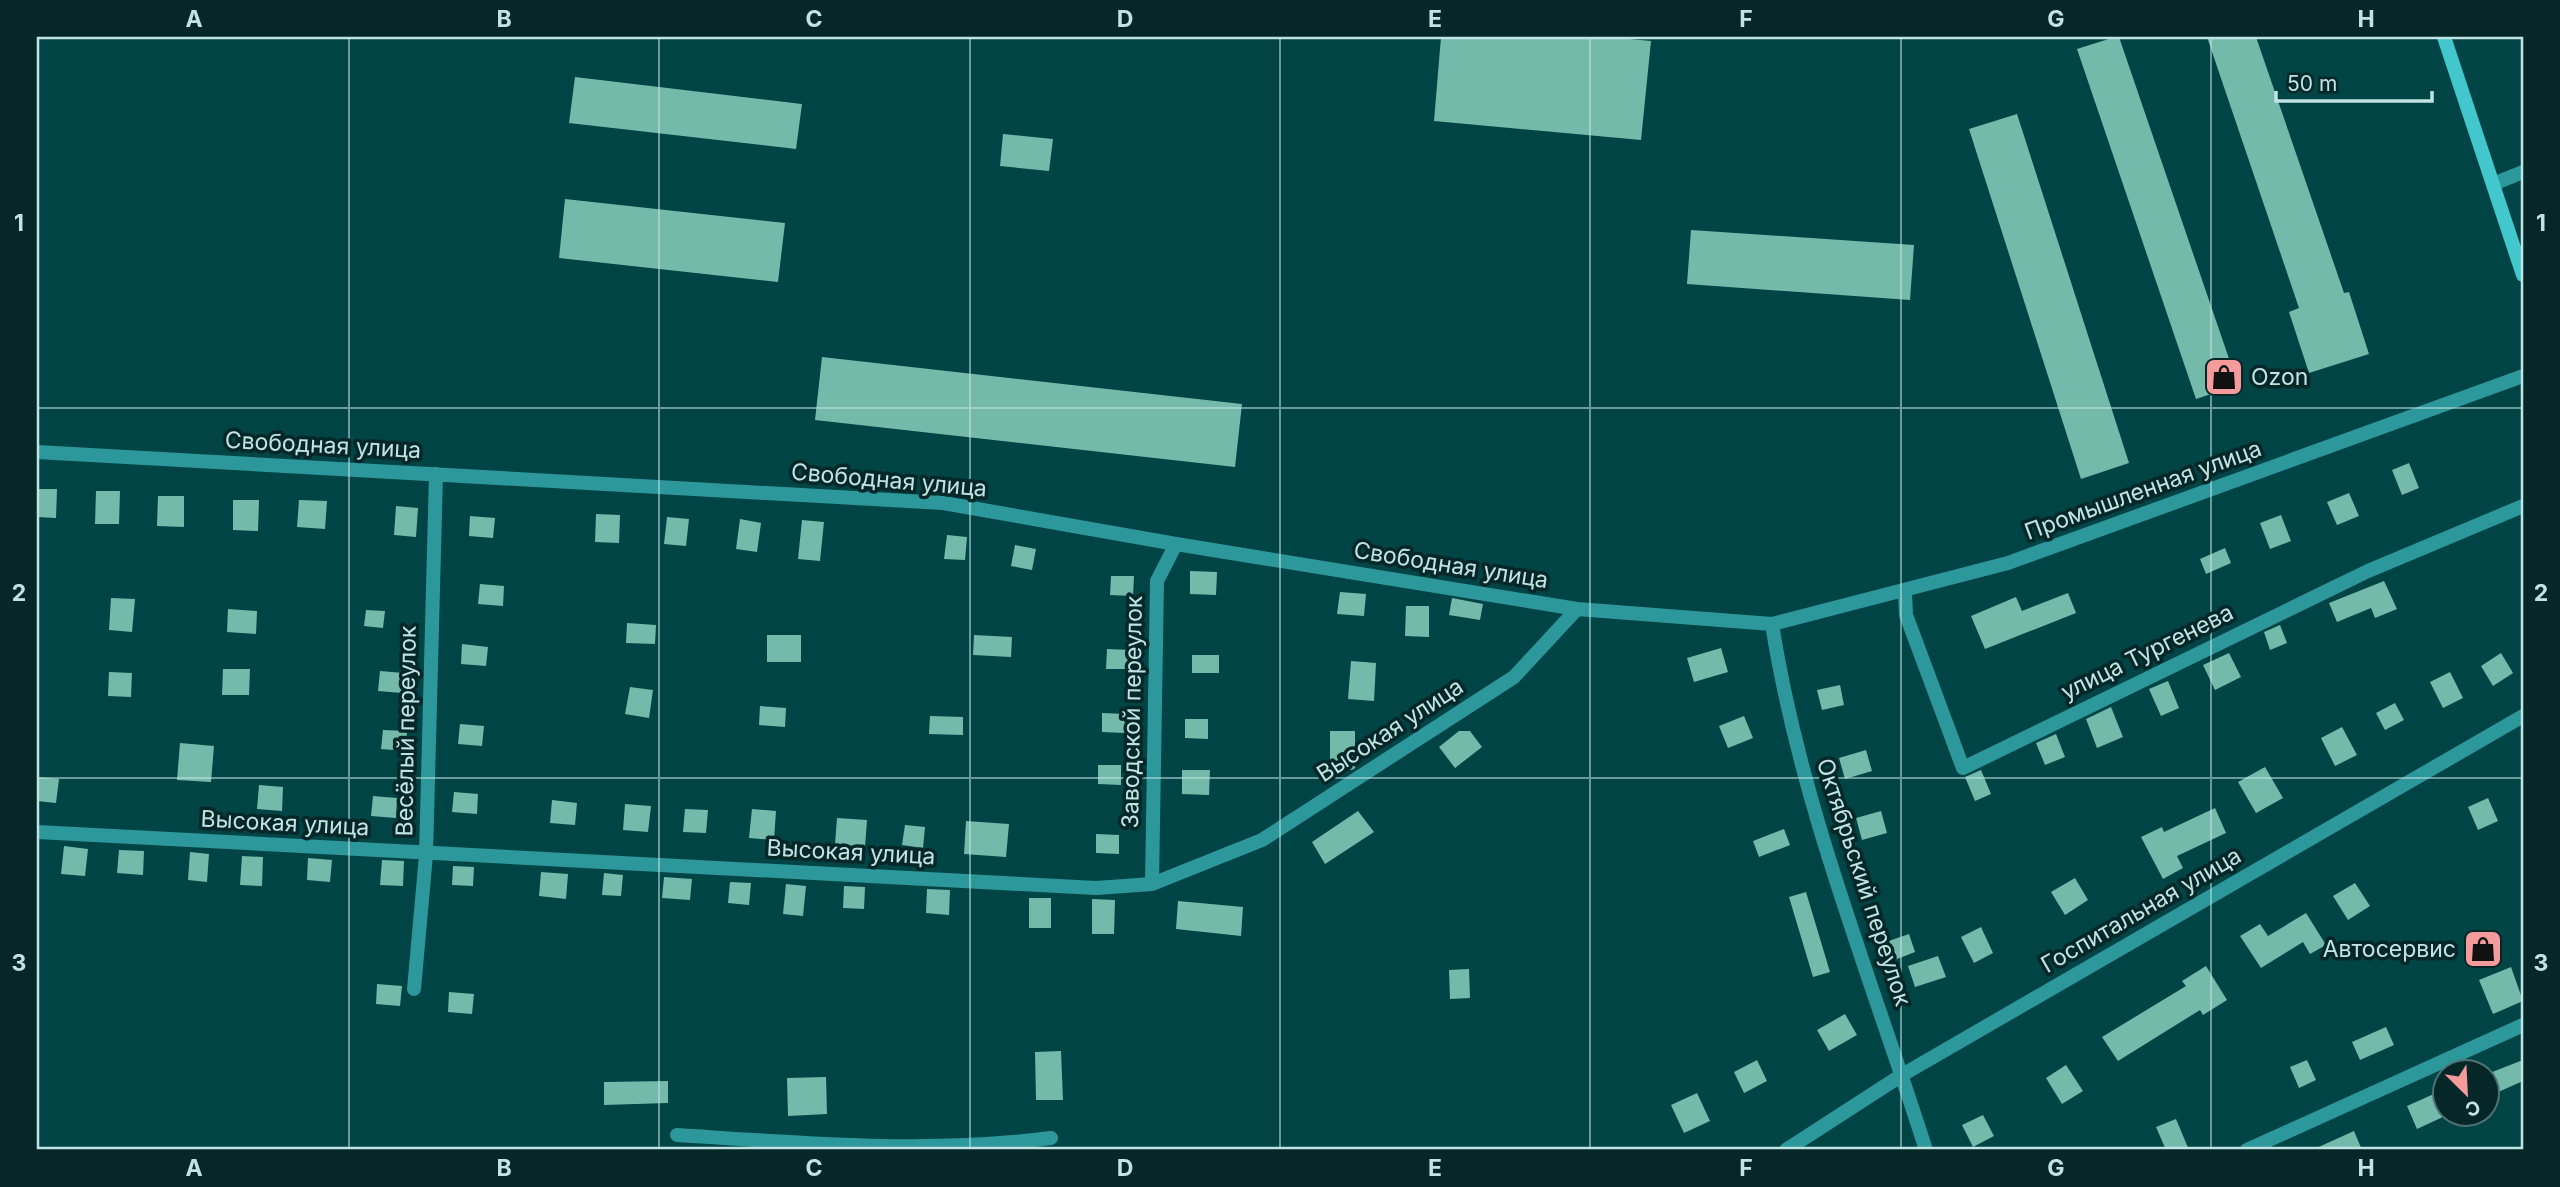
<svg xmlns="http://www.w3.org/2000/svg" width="2560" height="1187" font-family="Inter,sans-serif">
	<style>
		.building { fill: #74baab }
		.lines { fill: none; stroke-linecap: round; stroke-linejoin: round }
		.minor { stroke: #2d989c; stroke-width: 14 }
		.secondary { stroke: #41c7cc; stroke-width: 14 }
		.grid { fill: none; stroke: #c0e3e4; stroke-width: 2; stroke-opacity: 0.55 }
		.labels { text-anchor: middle; stroke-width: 7; stroke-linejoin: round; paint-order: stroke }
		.poi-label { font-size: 23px; fill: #c0e3e4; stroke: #062728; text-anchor: start }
		.street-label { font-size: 23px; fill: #c0e3e4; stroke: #062728 }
		.neatline { fill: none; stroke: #c0e3e4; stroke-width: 2.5 }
		.grid-label { font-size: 23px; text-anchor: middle; font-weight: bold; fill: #c0e3e4 }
	</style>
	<rect width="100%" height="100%" fill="#004446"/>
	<path class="building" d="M1441 37H1608L1651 41 1641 140 1434 121Z
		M2115 37H2119L2238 385 2196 399 2077 49Z
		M2207 37H2256L2344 293 2349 292 2369 354 2309 373 2289 312 2299 308Z
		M575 77 802 104 796 149 569 123Z
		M2017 114 2129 463 2081 479 1969 129Z
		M1003 134 1053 139 1049 171 1000 166Z
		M565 199 785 223 778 282 559 258Z
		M1691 230 1914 245 1910 300 1687 284Z
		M822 357 1242 404 1235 467 815 420Z
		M2409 463 2419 488 2402 495 2392 470Z
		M37 489H57L56 518 37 517Z
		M96 491H120L119 524H95Z
		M2349 493 2359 516 2337 525 2327 502Z
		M158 496H184V527L157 526Z
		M233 500H259L258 531 233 530Z
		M299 500 327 501 325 529 297 527Z
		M396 506 418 508 416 537 394 535Z
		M596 514 620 515 619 543 595 542Z
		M2281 515 2291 541 2270 549 2260 523Z
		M470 516 495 518 493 538 469 536Z
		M667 517 689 519 686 546 664 544Z
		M740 519 761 523 757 552 736 549Z
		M802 520 824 522 820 561 798 559Z
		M947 535 967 537 965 560 944 559Z
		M1015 545 1036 549 1032 570 1011 566Z
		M2225 548 2231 563 2206 574 2200 559Z
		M1190 571 1217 572 1216 595 1190 594Z
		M1111 576H1134L1133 596 1110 595Z
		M2384 581 2397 609 2375 618 2371 608 2337 622 2329 603Z
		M480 584 504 586 503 606 478 604Z
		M1340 592 1366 594 1364 616 1337 614Z
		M2068 593 2076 613 1985 649 1971 616 2016 597 2022 611Z
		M111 598 135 599 132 632 109 630Z
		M1452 598 1483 604 1480 620 1449 615Z
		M1406 606H1429V637L1405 636Z
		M228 609 257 611 256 634 227 632Z
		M366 610 385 611 383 628 364 626Z
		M627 623 656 625 655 644 626 643Z
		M2280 625 2287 643 2270 650 2264 632Z
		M767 635H801V662H767Z
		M974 635 1012 637 1011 657 973 655Z
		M462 644 488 647 486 666 461 664Z
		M1721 648 1728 672 1694 682 1687 658Z
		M1107 649 1130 650 1129 669H1106Z
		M2229 653 2241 677 2215 690 2203 665Z
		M2501 653 2513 673 2493 686 2481 666Z
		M1192 655H1219V673H1192Z
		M1351 661 1376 663 1374 701 1348 699Z
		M223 669H250L249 695H222Z
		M380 671 404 673 402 693 378 691Z
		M109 672 132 673 131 697 108 696Z
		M2450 672 2463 698 2443 708 2430 682Z
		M2168 681 2179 708 2161 716 2149 689Z
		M1840 685 1844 705 1822 710 1817 690Z
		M630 687 653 690 649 718 625 714Z
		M2395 703 2404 720 2385 730 2376 713Z
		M760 706 786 708 785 727 759 725Z
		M2111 707 2123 737 2097 748 2086 719Z
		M1102 713 1126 714 1125 733 1102 732Z
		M930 716 963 717V735L929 734Z
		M1744 716 1753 738 1728 748 1719 726Z
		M1185 719H1208V739L1185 738Z
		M460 724 484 726 482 746 458 744Z
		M2342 727 2357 755 2335 766 2321 738Z
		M383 730 407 731 406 751 381 749Z
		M1330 731H1355V768L1352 770H1330Z
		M1459 731H1470L1482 747 1455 768 1439 747Z
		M2056 734 2065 757 2045 765 2036 743Z
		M180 743 214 746 211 782 177 780Z
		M1866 750 1872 771 1845 779 1839 758Z
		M1098 765H1121V785L1098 784Z
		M2265 767 2283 798 2256 813 2238 782Z
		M1182 770H1210L1209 795 1182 794Z
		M1981 770 1991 794 1975 801 1965 777Z
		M38 777 59 779 56 803 37 801Z
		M259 785 283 787 282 811 257 809Z
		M454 792 478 794 477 814 452 812Z
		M373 796 397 798 396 818 371 816Z
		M2488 798 2498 821 2478 830 2468 807Z
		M552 800 577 803 575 825 550 823Z
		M625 804 651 806 648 832 623 830Z
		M2215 808 2226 833 2177 856 2183 868 2163 879 2141 837 2162 827 2164 832Z
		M685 809 708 810 706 833 683 832Z
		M752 809 776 811 774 840 749 838Z
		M1358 811 1374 832 1325 864 1312 842Z
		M1881 811 1887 833 1862 840 1856 818Z
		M837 818 867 820 865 847 835 844Z
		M966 821 1009 824 1006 857 964 854Z
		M905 825 925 827 923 848 902 845Z
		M1784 829 1790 845 1759 857 1753 841Z
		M1096 834 1119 835V854L1096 853Z
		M64 846 88 849 85 876 61 874Z
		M119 850 144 851 143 875 117 873Z
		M190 852 209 854 207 882 188 880Z
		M242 856 263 857 262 886 240 885Z
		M308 858 332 860 330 882 307 880Z
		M382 860 404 861 403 886 380 885Z
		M453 866 474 867 473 886 452 885Z
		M541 872 568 874 566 899 539 896Z
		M604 873 623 875 621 896 602 895Z
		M664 877 692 879 690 900 662 898Z
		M2075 878 2088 900 2065 915 2051 892Z
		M730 882 751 883 749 905 728 903Z
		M2355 883 2370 906 2348 920 2333 896Z
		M786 884 806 886 803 916 783 914Z
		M844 886 865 887 864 909 843 908Z
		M927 889 950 890 949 915 926 913Z
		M1806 892 1830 972 1813 977 1789 897Z
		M1029 898H1051V928H1029Z
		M1092 899 1115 900 1114 934H1092Z
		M1178 901 1243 907 1241 936 1176 929Z
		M2306 913 2326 945 2310 954 2303 942 2261 968 2240 936 2260 924 2268 936Z
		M1981 927 1993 953 1974 963 1961 937Z
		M1909 934 1915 952 1892 961 1886 942Z
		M1938 956 1946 977 1915 987 1908 966Z
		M2206 966 2227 1000 2203 1015 2200 1010 2118 1061 2102 1037 2186 986 2182 981Z
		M2511 967 2523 1001 2493 1014 2479 980Z
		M1469 969 1470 998 1450 999 1449 970Z
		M377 984 402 986 400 1006 376 1004Z
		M449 992 474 994 472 1014 448 1012Z
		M1845 1014 1857 1035 1829 1051 1817 1030Z
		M2386 1027 2394 1045 2360 1060 2352 1042Z
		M1061 1051 1063 1100H1036L1035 1052Z
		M1757 1060 1767 1081 1744 1093 1734 1072Z
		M2307 1060 2316 1080 2299 1088 2290 1067Z
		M2523 1060V1081L2487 1097V1074Z
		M2066 1065 2083 1091 2062 1104 2046 1078Z
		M826 1077 827 1114 788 1116 787 1078Z
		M668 1081V1103L604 1105V1082Z
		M2445 1089V1116L2417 1129 2407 1106Z
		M1697 1093 1710 1121 1684 1133 1671 1105Z
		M1983 1115 1994 1136 1973 1147 1962 1125Z
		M2176 1119 2189 1150H2166L2156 1127Z
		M2354 1131 2362 1150H2312Z"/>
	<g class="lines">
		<path class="minor" d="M2493 184 2523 172
			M37 452 943 503 1176 544 1577 609 1772 624 2008 563 2523 376
			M1905 592 1906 615 1963 768 2368 571 2523 506
			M1772 624C1800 804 1871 977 1926 1150
			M37 832 1096 888 1152 884 1262 840 1514 677 1577 609
			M1152 884 1157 581 1176 544
			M414 989 426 855 436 474
			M677 1135C801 1143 927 1154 1051 1138
			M1786 1150 1902 1075 2523 716
			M2247 1150 2523 1025"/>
		<path class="secondary" d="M2444 37 2523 275"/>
	</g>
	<path class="grid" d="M349 37V1150M659 37V1150M970 37V1150M1280 37V1150M1590 37V1150M1901 37V1150M2211 37V1150M37 408H2523M37 778H2523"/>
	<defs>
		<symbol id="shop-square" viewBox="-11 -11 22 22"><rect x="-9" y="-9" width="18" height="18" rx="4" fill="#f59b9c" stroke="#062728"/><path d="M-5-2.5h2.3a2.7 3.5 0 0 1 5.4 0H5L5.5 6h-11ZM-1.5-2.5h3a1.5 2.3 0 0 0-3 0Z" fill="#111"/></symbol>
	</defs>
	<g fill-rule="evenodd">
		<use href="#shop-square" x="2202" y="355" width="44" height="44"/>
		<use href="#shop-square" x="2461" y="927" width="44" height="44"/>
	</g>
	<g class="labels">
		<g class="poi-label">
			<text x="2251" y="385">Ozon</text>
			<text x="2456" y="957" text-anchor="end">Автосервис</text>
		</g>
		<g class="street-label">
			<text transform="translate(323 445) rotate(3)" y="8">Свободная улица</text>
			<text transform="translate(889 480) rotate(5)" y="8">Свободная улица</text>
			<text transform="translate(2143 490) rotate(-20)" y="8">Промышленная улица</text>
			<text transform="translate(1451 565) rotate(9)" y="8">Свободная улица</text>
			<text transform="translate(2147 652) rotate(-26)" y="8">улица Тургенева</text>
			<text transform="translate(1132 712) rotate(-89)" y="8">Заводской переулок</text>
			<text transform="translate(1390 730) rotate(-33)" y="8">Высокая улица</text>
			<text transform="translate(406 731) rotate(-89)" y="8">Весёлый переулок</text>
			<text transform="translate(285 823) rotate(3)" y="8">Высокая улица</text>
			<text transform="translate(851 852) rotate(3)" y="8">Высокая улица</text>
			<text transform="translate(1864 882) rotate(72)" y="8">Октябрьский переулок</text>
			<text transform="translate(2141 910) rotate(-30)" y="8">Госпитальная улица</text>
		</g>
	</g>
	<rect width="2560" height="1187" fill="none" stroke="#062728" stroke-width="77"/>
	<g transform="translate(2466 1093) rotate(156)"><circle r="33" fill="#062728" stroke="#507273" stroke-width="2"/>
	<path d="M0-5L12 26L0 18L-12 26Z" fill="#f59b9c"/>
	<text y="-10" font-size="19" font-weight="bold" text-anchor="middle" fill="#c0e3e4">С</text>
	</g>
	<path d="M2276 91v10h156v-10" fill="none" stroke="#c0e3e4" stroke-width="3.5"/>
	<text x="2287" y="91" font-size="21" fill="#c0e3e4" stroke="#062728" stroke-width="5" paint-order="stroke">50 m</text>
	<rect x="38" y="38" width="2484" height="1110" class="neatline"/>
	<g class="grid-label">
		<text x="194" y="27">A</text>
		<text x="504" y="27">B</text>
		<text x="814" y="27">C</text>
		<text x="1125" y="27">D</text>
		<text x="1435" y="27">E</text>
		<text x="1746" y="27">F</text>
		<text x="2056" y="27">G</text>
		<text x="2366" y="27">H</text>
		<text x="19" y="231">1</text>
		<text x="2541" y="231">1</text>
		<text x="19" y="601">2</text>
		<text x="2541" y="601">2</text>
		<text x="19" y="971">3</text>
		<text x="2541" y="971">3</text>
		<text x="194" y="1176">A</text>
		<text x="504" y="1176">B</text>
		<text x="814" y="1176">C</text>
		<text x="1125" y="1176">D</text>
		<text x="1435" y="1176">E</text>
		<text x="1746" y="1176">F</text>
		<text x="2056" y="1176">G</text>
		<text x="2366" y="1176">H</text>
	</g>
</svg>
